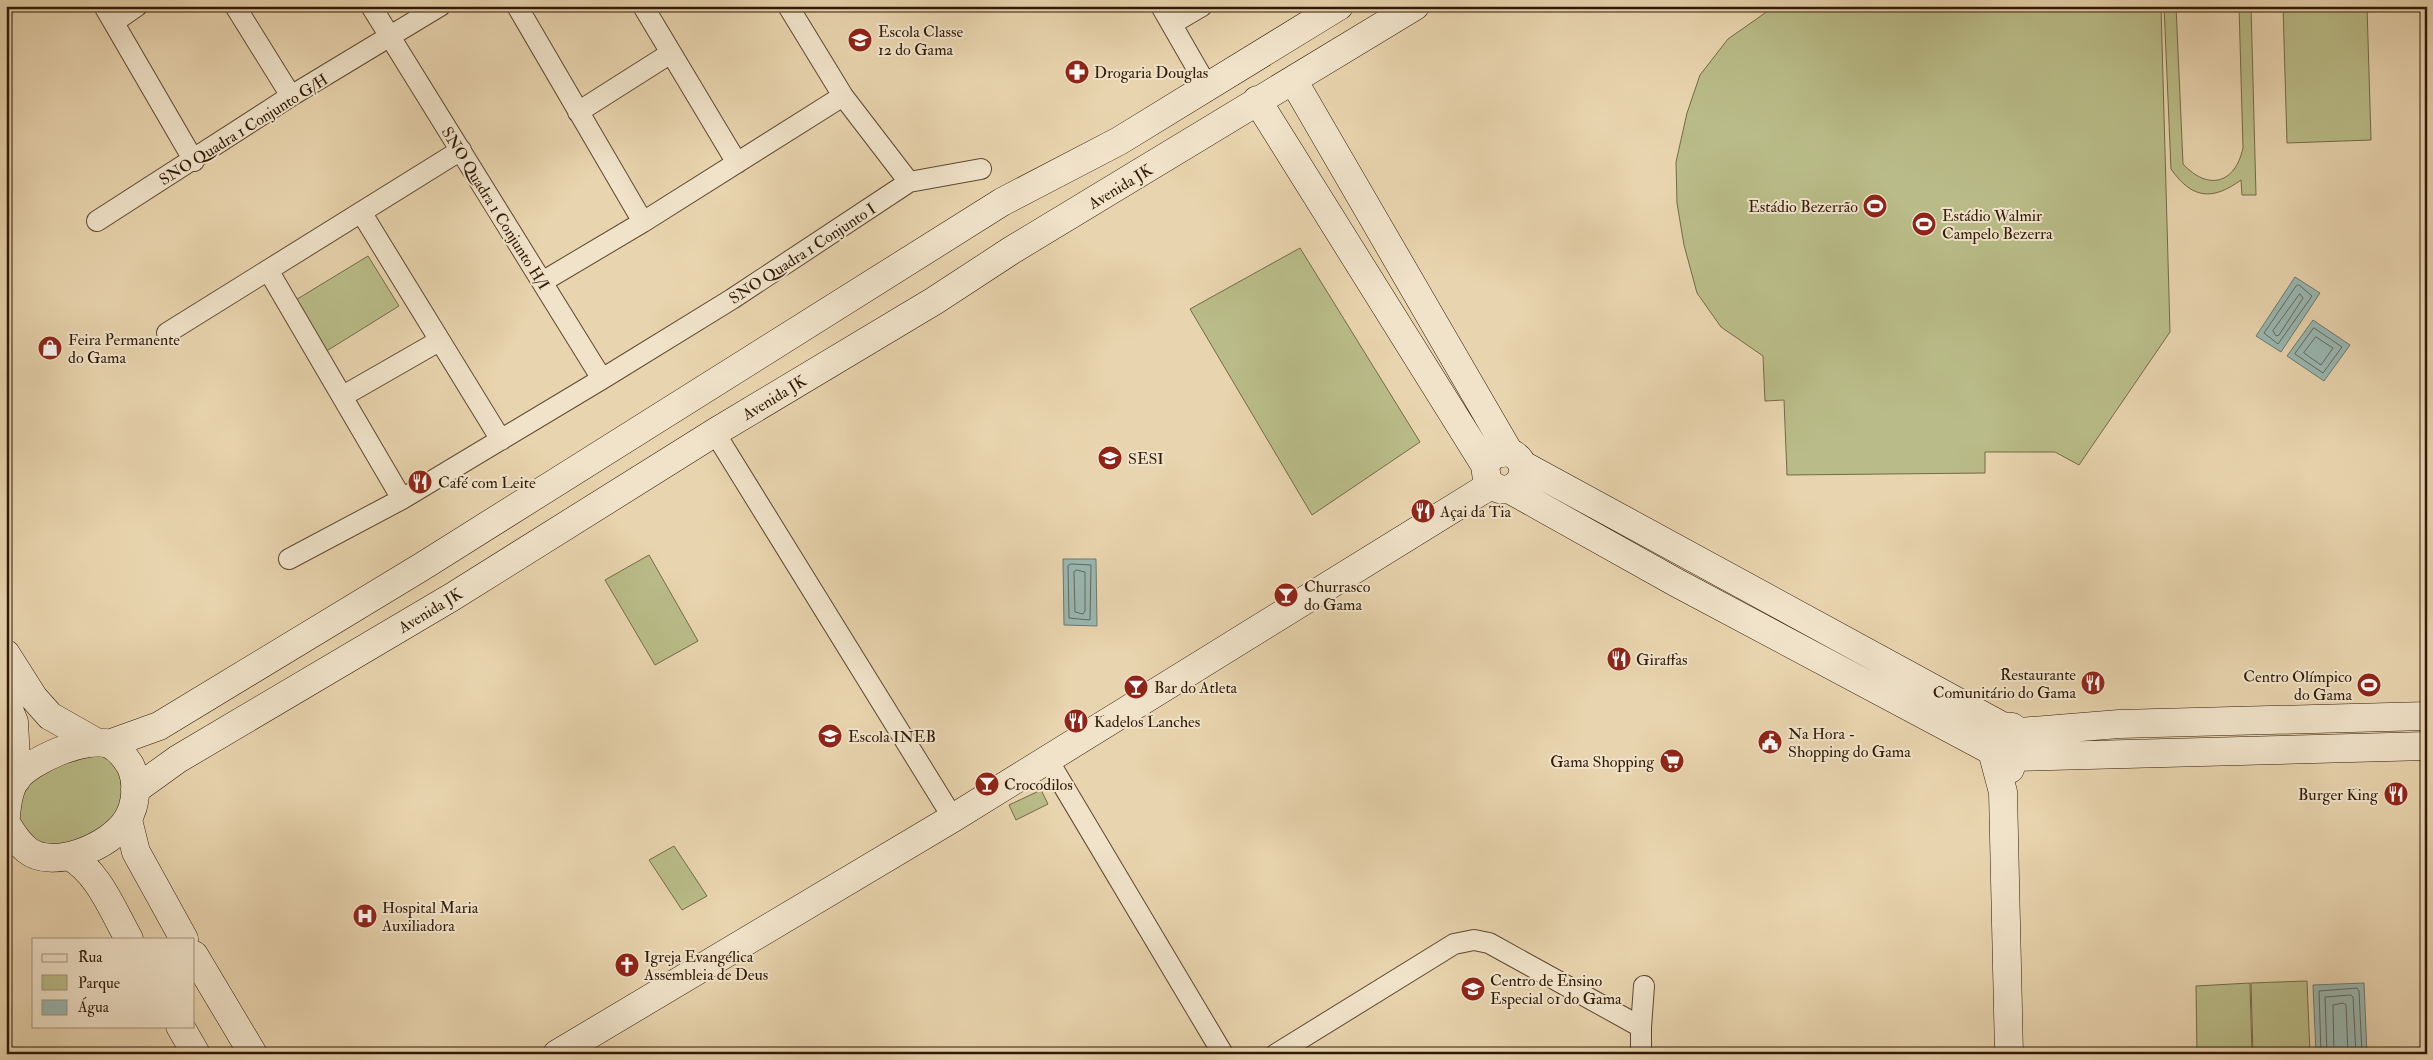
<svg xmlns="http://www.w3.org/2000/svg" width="2433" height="1060" font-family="'IM FELL Double Pica',serif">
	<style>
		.green { fill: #b9bc88; stroke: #746a48 }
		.water { fill: #99b7b2; stroke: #6f786e }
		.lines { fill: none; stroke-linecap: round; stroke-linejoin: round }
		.shore { stroke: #64685c; stroke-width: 1 }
		.street-casing { stroke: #5e4831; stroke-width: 22 }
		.secondary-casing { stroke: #301907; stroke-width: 29 }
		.street { stroke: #f0e3ca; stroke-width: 20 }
		.secondary { stroke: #f0e3ca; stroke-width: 28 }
		.labels { text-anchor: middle; stroke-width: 4; stroke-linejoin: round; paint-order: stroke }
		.poi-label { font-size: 16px; fill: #301907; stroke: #f0e3ca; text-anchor: start }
		.street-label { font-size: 16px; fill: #301907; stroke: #f0e3ca }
	</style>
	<rect width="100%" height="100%" fill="#e8d4ae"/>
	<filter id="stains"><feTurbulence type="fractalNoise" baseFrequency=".004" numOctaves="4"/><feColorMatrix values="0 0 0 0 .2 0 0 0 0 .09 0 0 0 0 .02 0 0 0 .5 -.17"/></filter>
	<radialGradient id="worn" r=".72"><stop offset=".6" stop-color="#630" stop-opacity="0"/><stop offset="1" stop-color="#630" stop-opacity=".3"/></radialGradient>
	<path class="green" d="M1775 6H2161L2170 332 2079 465 2055 452H1985V473L1787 475 1784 400 1765 401 1763 356 1721 327 1697 293 1684 245 1677 203 1676 162 1687 113 1700 75 1728 39Z
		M2164 6H2176L2183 164C2208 191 2235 184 2243 148L2239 6H2251L2256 195H2242L2241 180C2212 201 2192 199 2171 169Z
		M2283 6H2367L2371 140 2287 143Z
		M1300 248 1420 442 1312 515 1190 309Z
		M368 256 399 306 325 352 294 301Z
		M649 555 698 641 655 665 605 580Z
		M98 753 119 765 124 809 95 835 62 848 35 841 18 818C23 767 57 766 98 753Z
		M1041 790 1048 804 1016 820 1009 805Z
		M674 846 707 896 682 910 649 860Z
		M2307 981 2310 1054H2253L2251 983Z
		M2250 983 2252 1054H2197L2196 986Z"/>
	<path class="water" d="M2295 277 2320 293 2281 352 2256 336Z
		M2313 320 2350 345 2324 381 2287 356Z
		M1063 559H1096L1097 626 1064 625Z
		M2364 983 2367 1054H2316L2313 985Z"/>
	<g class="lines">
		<path class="shore" d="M2299 285 2312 296 2278 344 2264 333 2296 286Z
			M2300 294 2303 298 2279 335 2276 336 2273 331Z
			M2314 328 2342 347 2323 373 2295 354Z
			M2316 337 2333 348 2321 365 2304 353Z
			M1071 564 1091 565 1090 620 1069 618 1068 566Z
			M1077 570 1085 572V611L1083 614 1075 612 1074 572Z
			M2321 1054 2319 991 2357 988 2359 991 2362 1054
			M2327 1054 2325 997 2351 995 2353 997 2356 1054
			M2334 1054 2333 1005 2343 1003 2346 1005 2348 1054"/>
		<defs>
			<path id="street" d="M104 6 194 161
				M235 6 291 96
				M371 6 602 379
				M517 6 643 222
				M643 6 737 163
				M788 6 843 96 909 182
				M1161 6 1207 86
				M114 22 137 6
				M1173 23 1202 6
				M578 112 671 53
				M361 212 501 440
				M97 221 291 96 440 6
				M268 270 402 499
				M542 282 643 222 843 96
				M167 333 461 150
				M343 396 439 341
				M715 433 953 818
				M289 559 402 499 602 379 732 299 909 182 981 169
				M1048 760 1223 1054
				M1641 1027 1644 986
				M1276 1054 1454 944 1474 940 1489 943 1641 1027V1054"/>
			<path id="secondary" d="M1293 80 1509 452C1542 467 1510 508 1487 480L1485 465 1494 454 1509 452
				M1257 100 1485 465
				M1523 465 2002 726 2012 727 2019 732C2021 742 2020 748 2014 757L2002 756 1992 751C1992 739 1991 733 2002 726
				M1509 489 1677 583 1992 751 2003 792 2009 1054
				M6 654 34 698 50 716 94 741
				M6 702 14 722 17 779
				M2019 732 2119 724 2427 716
				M109 744 159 726 423 566 1002 202 1119 141 1339 6
				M2010 769 2014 757 2427 746
				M135 790 178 759 452 597 717 431 934 301 1012 250 1415 6
				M6 816C7 804 9 789 16 779 30 760 86 736 109 744 118 748 125 757 130 765 138 781 137 804 127 820 111 846 53 871 27 850 17 842 12 833 6 823
				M128 820 136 852 184 939
				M69 856C98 871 113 911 129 939
				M194 955 253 1054
				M180 1026 196 1054
				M557 1054 953 818 1491 485"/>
		</defs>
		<use href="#street" class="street-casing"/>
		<use href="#secondary" class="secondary-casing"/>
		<use href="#street" class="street"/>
		<use href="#secondary" class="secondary"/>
	</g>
	<defs>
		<symbol id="school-disc" viewBox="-11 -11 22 22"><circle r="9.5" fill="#8f2418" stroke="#f0e3ca"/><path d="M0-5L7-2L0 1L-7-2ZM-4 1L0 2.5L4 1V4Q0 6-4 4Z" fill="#fff"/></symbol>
		<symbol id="pharmacy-disc" viewBox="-11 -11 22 22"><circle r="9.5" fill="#8f2418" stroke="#f0e3ca"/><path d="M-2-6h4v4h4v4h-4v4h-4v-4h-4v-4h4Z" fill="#fff"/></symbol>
		<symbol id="stadium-disc" viewBox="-11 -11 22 22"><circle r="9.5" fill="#8f2418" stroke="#f0e3ca"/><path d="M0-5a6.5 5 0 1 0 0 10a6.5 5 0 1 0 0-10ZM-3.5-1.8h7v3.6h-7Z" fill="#fff"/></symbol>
		<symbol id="shop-disc" viewBox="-11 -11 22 22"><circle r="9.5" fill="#8f2418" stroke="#f0e3ca"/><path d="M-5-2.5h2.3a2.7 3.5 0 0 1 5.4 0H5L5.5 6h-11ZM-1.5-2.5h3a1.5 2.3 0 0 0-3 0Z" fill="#fff"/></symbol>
		<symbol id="university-disc" viewBox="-11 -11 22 22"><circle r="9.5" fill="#8f2418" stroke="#f0e3ca"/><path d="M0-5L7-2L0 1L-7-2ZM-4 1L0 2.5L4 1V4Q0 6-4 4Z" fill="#fff"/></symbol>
		<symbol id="restaurant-disc" viewBox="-11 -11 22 22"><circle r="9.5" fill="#8f2418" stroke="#f0e3ca"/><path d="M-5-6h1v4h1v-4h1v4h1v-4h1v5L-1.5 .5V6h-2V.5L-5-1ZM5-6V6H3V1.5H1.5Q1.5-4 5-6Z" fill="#fff"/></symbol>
		<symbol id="bar-disc" viewBox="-11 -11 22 22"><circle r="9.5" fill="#8f2418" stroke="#f0e3ca"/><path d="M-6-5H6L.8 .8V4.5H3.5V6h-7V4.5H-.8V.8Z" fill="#fff"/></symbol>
		<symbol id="civic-disc" viewBox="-11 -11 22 22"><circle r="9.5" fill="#8f2418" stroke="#f0e3ca"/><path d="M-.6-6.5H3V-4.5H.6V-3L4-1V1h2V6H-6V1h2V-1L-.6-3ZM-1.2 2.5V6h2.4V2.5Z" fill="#fff"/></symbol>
		<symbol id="supermarket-disc" viewBox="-11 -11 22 22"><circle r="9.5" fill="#8f2418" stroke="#f0e3ca"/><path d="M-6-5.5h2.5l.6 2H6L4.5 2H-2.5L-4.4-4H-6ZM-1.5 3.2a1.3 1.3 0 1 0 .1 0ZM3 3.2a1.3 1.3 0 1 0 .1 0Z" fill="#fff"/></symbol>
		<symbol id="hospital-disc" viewBox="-11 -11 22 22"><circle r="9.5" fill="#8f2418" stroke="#f0e3ca"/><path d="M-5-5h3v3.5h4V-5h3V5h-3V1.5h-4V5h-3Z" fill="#fff"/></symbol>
		<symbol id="church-disc" viewBox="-11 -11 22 22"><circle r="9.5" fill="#8f2418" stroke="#f0e3ca"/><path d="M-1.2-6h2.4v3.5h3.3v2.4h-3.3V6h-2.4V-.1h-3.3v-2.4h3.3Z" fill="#fff"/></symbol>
	</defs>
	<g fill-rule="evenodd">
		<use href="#school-disc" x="846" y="26" width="28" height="28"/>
		<use href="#pharmacy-disc" x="1063" y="58" width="28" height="28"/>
		<use href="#stadium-disc" x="1861" y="192" width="28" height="28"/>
		<use href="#stadium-disc" x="1910" y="210" width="28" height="28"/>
		<use href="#shop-disc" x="36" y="334" width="28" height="28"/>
		<use href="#university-disc" x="1096" y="444" width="28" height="28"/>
		<use href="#restaurant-disc" x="406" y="468" width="28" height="28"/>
		<use href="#restaurant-disc" x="1409" y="497" width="28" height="28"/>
		<use href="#bar-disc" x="1272" y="581" width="28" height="28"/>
		<use href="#restaurant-disc" x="1605" y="645" width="28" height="28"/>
		<use href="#restaurant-disc" x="2079" y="669" width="28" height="28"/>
		<use href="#stadium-disc" x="2355" y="671" width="28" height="28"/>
		<use href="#bar-disc" x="1122" y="673" width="28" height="28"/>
		<use href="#restaurant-disc" x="1062" y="707" width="28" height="28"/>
		<use href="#school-disc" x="816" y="722" width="28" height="28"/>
		<use href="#civic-disc" x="1756" y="728" width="28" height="28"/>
		<use href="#supermarket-disc" x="1658" y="747" width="28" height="28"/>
		<use href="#bar-disc" x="973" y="770" width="28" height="28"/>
		<use href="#restaurant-disc" x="2382" y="780" width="28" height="28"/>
		<use href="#hospital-disc" x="351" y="902" width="28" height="28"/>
		<use href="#church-disc" x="613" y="951" width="28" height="28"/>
		<use href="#school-disc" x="1459" y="975" width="28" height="28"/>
	</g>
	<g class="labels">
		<g class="poi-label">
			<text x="878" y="37">Escola Classe<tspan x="878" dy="18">12 do Gama</tspan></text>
			<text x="1094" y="78">Drogaria Douglas</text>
			<text x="1858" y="212" text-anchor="end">Estádio Bezerrão</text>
			<text x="1942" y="221">Estádio Walmir<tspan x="1942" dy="18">Campelo Bezerra</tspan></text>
			<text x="68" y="345">Feira Permanente<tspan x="68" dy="18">do Gama</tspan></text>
			<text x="1128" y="464">SESI</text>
			<text x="438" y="488">Café com Leite</text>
			<text x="1440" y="517">Açai da Tia</text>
			<text x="1304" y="592">Churrasco<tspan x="1304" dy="18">do Gama</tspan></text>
			<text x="1636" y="665">Giraffas</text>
			<text x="2076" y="680" text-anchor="end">Restaurante<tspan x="2076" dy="18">Comunitário do Gama</tspan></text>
			<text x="2352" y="682" text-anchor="end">Centro Olímpico<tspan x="2352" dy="18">do Gama</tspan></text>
			<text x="1154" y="693">Bar do Atleta</text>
			<text x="1094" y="727">Kadelos Lanches</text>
			<text x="1788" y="739">Na Hora -<tspan x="1788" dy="18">Shopping do Gama</tspan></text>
			<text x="848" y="742">Escola INEB</text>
			<text x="1654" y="767" text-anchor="end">Gama Shopping</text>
			<text x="1004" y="790">Crocodilos</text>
			<text x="2378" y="800" text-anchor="end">Burger King</text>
			<text x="382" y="913">Hospital Maria<tspan x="382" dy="18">Auxiliadora</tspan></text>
			<text x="644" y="962">Igreja Evangélica<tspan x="644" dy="18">Assembleia de Deus</tspan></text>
			<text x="1490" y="986">Centro de Ensino<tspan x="1490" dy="18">Especial 01 do Gama</tspan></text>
		</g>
		<g class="street-label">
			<text transform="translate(243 129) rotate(-32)" y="6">SNO Quadra 1 Conjunto G/H</text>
			<text transform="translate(1120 186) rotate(-31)" y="6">Avenida JK</text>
			<text transform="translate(496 208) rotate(58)" y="6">SNO Quadra 1 Conjunto H/I</text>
			<text transform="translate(802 253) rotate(-33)" y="6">SNO Quadra 1 Conjunto I</text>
			<text transform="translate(774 397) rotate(-31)" y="6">Avenida JK</text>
			<text transform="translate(430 610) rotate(-31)" y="6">Avenida JK</text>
		</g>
	</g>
	<rect width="2433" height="1060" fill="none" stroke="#e8d4ae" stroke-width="25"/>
	<rect x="8" y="8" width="2418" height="1045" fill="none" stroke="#301907" stroke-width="2.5"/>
	<rect x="12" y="12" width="2408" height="1035" fill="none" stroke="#301907"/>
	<rect x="32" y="938" width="162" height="90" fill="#f0e3ca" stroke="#a3927c"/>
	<rect x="42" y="954" width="25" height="8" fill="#f0e3ca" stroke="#a3927c"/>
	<text x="78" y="962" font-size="15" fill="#301907">Rua</text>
	<rect x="42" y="975" width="25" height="15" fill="#b9bc88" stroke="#a3927c"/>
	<text x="78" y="988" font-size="15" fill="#301907">Parque</text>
	<rect x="42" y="1000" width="25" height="15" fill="#99b7b2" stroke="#a3927c"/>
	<text x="78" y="1012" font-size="15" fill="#301907">Água</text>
	<rect width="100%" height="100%" filter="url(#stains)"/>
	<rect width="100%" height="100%" fill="url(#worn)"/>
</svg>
